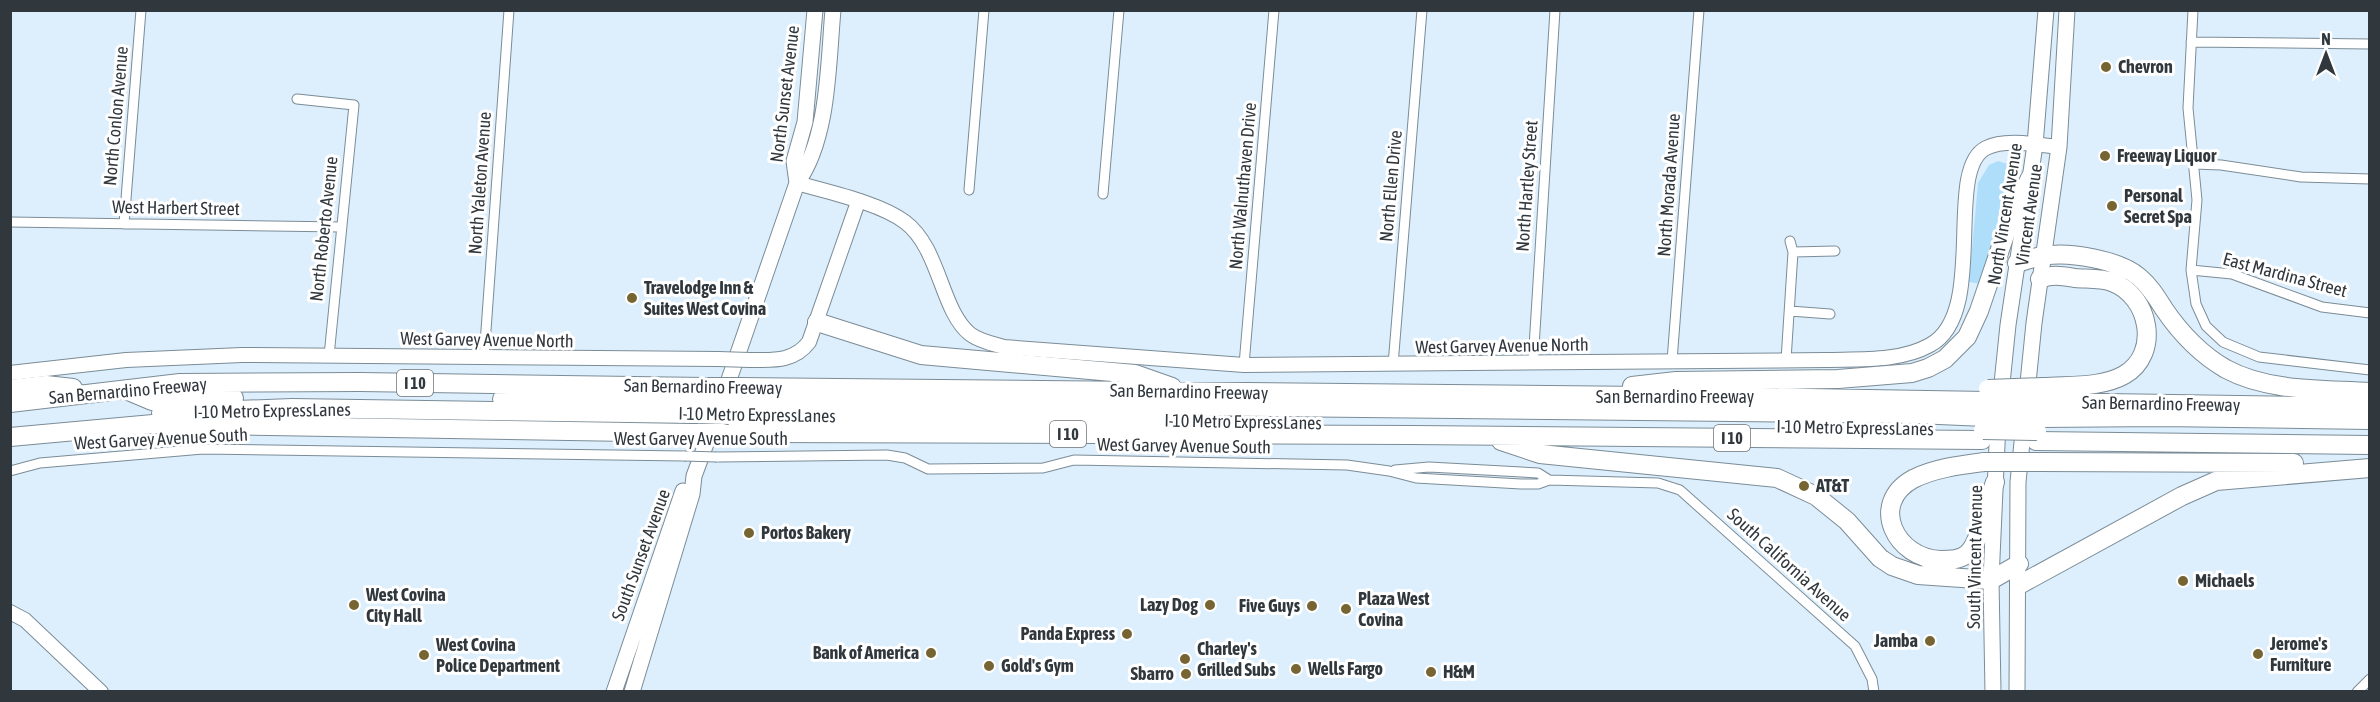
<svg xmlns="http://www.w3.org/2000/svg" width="2380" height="702" font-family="'Asap Condensed',sans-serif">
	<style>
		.green { fill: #afdefb }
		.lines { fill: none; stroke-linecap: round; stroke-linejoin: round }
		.street-casing { stroke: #7b8c97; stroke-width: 11 }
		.secondary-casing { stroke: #7b8c97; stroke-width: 16 }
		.primary-casing { stroke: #7b8c97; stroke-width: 17 }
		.highway-casing { stroke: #7b8c97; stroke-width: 20 }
		.street { stroke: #fff; stroke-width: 9 }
		.secondary { stroke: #fff; stroke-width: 14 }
		.primary { stroke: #fff; stroke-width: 15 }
		.highway { stroke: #fff; stroke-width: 18 }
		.street-bridge-casing { stroke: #7b8c97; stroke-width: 11; stroke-linecap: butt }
		.secondary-bridge-casing { stroke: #7b8c97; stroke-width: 16; stroke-linecap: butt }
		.highway-bridge-casing { stroke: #7b8c97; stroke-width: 20; stroke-linecap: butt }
		.street-bridge { stroke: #fff; stroke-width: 9 }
		.secondary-bridge { stroke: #fff; stroke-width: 14 }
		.highway-bridge { stroke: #fff; stroke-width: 18 }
		.poi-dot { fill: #766533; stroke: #fff; stroke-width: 2 }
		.labels { text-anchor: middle; stroke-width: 6; stroke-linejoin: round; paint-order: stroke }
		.shield { fill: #fff; stroke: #6f7477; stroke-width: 1.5 }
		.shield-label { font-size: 16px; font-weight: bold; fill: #31383d }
		.poi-label { font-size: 18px; font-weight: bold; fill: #31383d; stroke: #fff; text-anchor: start }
		.street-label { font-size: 18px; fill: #31383d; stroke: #fff }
	</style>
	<rect width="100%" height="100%" fill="#ddeffc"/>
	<path class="green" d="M1998 161 2008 164 2011 171 1981 284 1969 282 1978 183 1989 165Z"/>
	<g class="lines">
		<defs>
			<path id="street" d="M2193 10 2188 108 2197 200 2191 270 2196 304 2206 326 2223 342 2259 357 2370 370
				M2191 42 2370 44
				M297 99 354 105 329 356
				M2194 164 2221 165 2301 177 2370 179
				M969 190 984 10
				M1103 194 1119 10
				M10 222 341 227
				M124 224 141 10
				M1793 252 1835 251
				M2191 270 2232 274 2322 307 2370 313
				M1790 311 1830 314
				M484 358 509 10
				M1786 360 1793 252 1790 241
				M1672 361 1699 10
				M1533 363 1555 10
				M1244 365 1274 10
				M1393 365 1422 10
				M717 457 887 455 905 458 928 469 1043 468 1074 460 1347 465 1389 471 1416 478 1521 484H1538L1549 480 1658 483 1680 490 1855 646 1872 679 1874 692
				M1395 470 1429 467 1538 473 1549 480
				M10 471 40 463 203 449 684 456
				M2357 692 2370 679"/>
			<path id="secondary" d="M797 183C828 192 880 203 905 222 940 248 941 311 970 334 979 341 993 344 1004 347L1244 365 1826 360C1859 359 1900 362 1930 345 1989 313 1943 170 1986 148 2006 138 2037 145 2059 147
				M750 360C773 360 794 362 809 342L858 202
				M10 373 126 360 242 355 718 359
				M10 612 25 620 101 692"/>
			<path id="primary" d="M797 183 794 161 805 122 815 10
				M723 397 797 183C829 138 828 65 833 10
				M614 692 683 491
				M632 692 692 494 694 476 713 425
				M1993 692 1991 580 1998 422 2008 325 2035 145 2046 10
				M2017 692 2018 482 2034 323 2059 147 2067 10"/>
			<path id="highway" d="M2017 263C2025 261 2034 257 2043 256 2069 251 2119 260 2139 277 2150 286 2157 298 2164 309 2181 334 2200 354 2226 369 2269 392 2323 389 2370 392
				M2040 279C2052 274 2062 276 2075 278 2087 279 2101 278 2112 282 2150 296 2161 354 2124 375 2101 388 2069 385 2043 387
				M817 322 921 355 1135 374 1172 387
				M1632 386 1676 381 1838 379 1912 373 1928 368 1945 359 1967 337 1979 311 2007 229 2030 178
				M739 387 1745 397 1987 401
				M10 389 46 385 73 388
				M126 390 152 401 234 398
				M502 399 701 400
				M735 401 1916 414 1985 417
				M2039 402 2370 407
				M10 403 180 383 360 382 706 387
				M161 413 292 408 697 414
				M729 415 1193 422
				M2038 418 2162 417 2370 420
				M723 433 1412 435 1982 440
				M10 437 153 424 691 433
				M1501 441 1540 454 1777 478 1816 496 1847 521 1880 558 1892 566 1918 575 1991 580 2019 564
				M2036 441 2370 445
				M1984 462C1961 465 1935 468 1913 479 1868 504 1896 559 1941 560 1949 560 1960 560 1967 554 1980 544 1989 499 1995 482
				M2038 462 2294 463
				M2019 585 2182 496 2216 481 2370 468"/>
		</defs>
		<use href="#street" class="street-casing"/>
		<use href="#secondary" class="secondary-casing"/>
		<use href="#primary" class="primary-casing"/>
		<use href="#highway" class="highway-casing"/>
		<use href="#street" class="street"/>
		<use href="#secondary" class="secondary"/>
		<use href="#primary" class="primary"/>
		<use href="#highway" class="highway"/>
		<defs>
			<path id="street-bridge" d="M684 456 717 457"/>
			<path id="secondary-bridge" d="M718 359 750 360"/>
			<path id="highway-bridge" d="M706 387H739
				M1988 389 2043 387
				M701 400 735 401
				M1987 401 2039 402
				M697 414 729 415
				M1985 417 2038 418
				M1983 430 2037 431
				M691 433H723
				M1984 462H2038"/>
		</defs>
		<use href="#street-bridge" class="street-bridge-casing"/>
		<use href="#secondary-bridge" class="secondary-bridge-casing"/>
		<use href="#highway-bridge" class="highway-bridge-casing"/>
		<use href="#street-bridge" class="street-bridge"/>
		<use href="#secondary-bridge" class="secondary-bridge"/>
		<use href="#highway-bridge" class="highway-bridge"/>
	</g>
	<g class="poi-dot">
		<circle cx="2106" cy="67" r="6"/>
		<circle cx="2105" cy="156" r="6"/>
		<circle cx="2112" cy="206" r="6"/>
		<circle cx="632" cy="298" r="6"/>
		<circle cx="1804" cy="486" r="6"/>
		<circle cx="749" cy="533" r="6"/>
		<circle cx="2183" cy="581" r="6"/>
		<circle cx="354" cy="605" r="6"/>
		<circle cx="1210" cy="605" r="6"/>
		<circle cx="1312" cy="606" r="6"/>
		<circle cx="1346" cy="609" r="6"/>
		<circle cx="1127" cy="634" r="6"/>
		<circle cx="1930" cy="641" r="6"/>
		<circle cx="931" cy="653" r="6"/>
		<circle cx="2258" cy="654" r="6"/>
		<circle cx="424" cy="655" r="6"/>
		<circle cx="1185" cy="659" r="6"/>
		<circle cx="989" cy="666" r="6"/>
		<circle cx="1296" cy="669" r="6"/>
		<circle cx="1431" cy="672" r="6"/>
		<circle cx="1186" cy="674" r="6"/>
	</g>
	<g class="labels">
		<g class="shield">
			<rect x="397" y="370" width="36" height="26" rx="4.5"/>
			<rect x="1050" y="421" width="36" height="26" rx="4.5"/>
			<rect x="1714" y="425" width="36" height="26" rx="4.5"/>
		</g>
		<g class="shield-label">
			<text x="415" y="389">I 10</text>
			<text x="1068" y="440">I 10</text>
			<text x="1732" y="444">I 10</text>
		</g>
		<g class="poi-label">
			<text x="2118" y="73">Chevron</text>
			<text x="2117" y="162">Freeway Liquor</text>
			<text x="2124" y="202">Personal<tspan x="2124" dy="21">Secret Spa</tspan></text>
			<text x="644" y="294">Travelodge Inn &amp;<tspan x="644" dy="21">Suites West Covina</tspan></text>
			<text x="1816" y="492">AT&amp;T</text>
			<text x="761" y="539">Portos Bakery</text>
			<text x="2195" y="587">Michaels</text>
			<text x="366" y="601">West Covina<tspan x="366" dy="21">City Hall</tspan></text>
			<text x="1358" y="605">Plaza West<tspan x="1358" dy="21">Covina</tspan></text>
			<text x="1198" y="611" text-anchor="end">Lazy Dog</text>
			<text x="1300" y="612" text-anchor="end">Five Guys</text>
			<text x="1115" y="640" text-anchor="end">Panda Express</text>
			<text x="1918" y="647" text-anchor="end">Jamba</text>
			<text x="2270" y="650">Jerome's<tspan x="2270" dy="21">Furniture</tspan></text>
			<text x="436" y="651">West Covina<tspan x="436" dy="21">Police Department</tspan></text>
			<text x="1197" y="655">Charley's<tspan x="1197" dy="21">Grilled Subs</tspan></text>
			<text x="919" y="659" text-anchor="end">Bank of America</text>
			<text x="1001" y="672">Gold's Gym</text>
			<text x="1308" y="675">Wells Fargo</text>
			<text x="1443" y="678">H&amp;M</text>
			<text x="1174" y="680" text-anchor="end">Sbarro</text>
		</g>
		<g class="street-label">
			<text transform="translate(785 94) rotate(-83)" y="6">North Sunset Avenue</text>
			<text transform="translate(116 116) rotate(-85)" y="6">North Conlon Avenue</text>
			<text transform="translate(480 183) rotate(-86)" y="6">North Yaleton Avenue</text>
			<text transform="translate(1669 185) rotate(-86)" y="6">North Morada Avenue</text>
			<text transform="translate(1243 186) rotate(-85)" y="6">North Walnuthaven Drive</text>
			<text transform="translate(1391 186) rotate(-85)" y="6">North Ellen Drive</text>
			<text transform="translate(1527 186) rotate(-86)" y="6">North Hartley Street</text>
			<text transform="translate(176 208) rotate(1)" y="6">West Harbert Street</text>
			<text transform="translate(2005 214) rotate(-81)" y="6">North Vincent Avenue</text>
			<text transform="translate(2029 215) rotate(-82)" y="6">Vincent Avenue</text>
			<text transform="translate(324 229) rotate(-84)" y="6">North Roberto Avenue</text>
			<text transform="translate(2285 275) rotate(15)" y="6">East Mardina Street</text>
			<text transform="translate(487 340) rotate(1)" y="6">West Garvey Avenue North</text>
			<text transform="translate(1502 346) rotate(-1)" y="6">West Garvey Avenue North</text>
			<text transform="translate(703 387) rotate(1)" y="6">San Bernardino Freeway</text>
			<text transform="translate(128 391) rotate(-5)" y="6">San Bernardino Freeway</text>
			<text transform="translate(1189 392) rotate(1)" y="6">San Bernardino Freeway</text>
			<text x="1675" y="403">San Bernardino Freeway</text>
			<text transform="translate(2161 404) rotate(1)" y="6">San Bernardino Freeway</text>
			<text transform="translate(272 411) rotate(-1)" y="6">I-10 Metro ExpressLanes</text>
			<text transform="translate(757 415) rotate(1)" y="6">I-10 Metro ExpressLanes</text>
			<text transform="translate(1243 422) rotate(1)" y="6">I-10 Metro ExpressLanes</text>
			<text transform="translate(1855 428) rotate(1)" y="6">I-10 Metro ExpressLanes</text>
			<text transform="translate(161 439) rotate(-3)" y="6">West Garvey Avenue South</text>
			<text x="701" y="445">West Garvey Avenue South</text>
			<text transform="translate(1184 446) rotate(1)" y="6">West Garvey Avenue South</text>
			<text transform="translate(641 555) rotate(-70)" y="6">South Sunset Avenue</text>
			<text transform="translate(1975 557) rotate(-89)" y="6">South Vincent Avenue</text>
			<text transform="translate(1789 565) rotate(42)" y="6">South California Avenue</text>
		</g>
	</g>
	<rect width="2380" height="702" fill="none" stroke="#31383d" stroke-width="24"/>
	<g transform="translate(2326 54)" stroke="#ffffff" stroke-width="4.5" paint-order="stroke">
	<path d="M0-4.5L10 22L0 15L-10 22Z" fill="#31383d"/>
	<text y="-9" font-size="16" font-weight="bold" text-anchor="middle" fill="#31383d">N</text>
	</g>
</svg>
